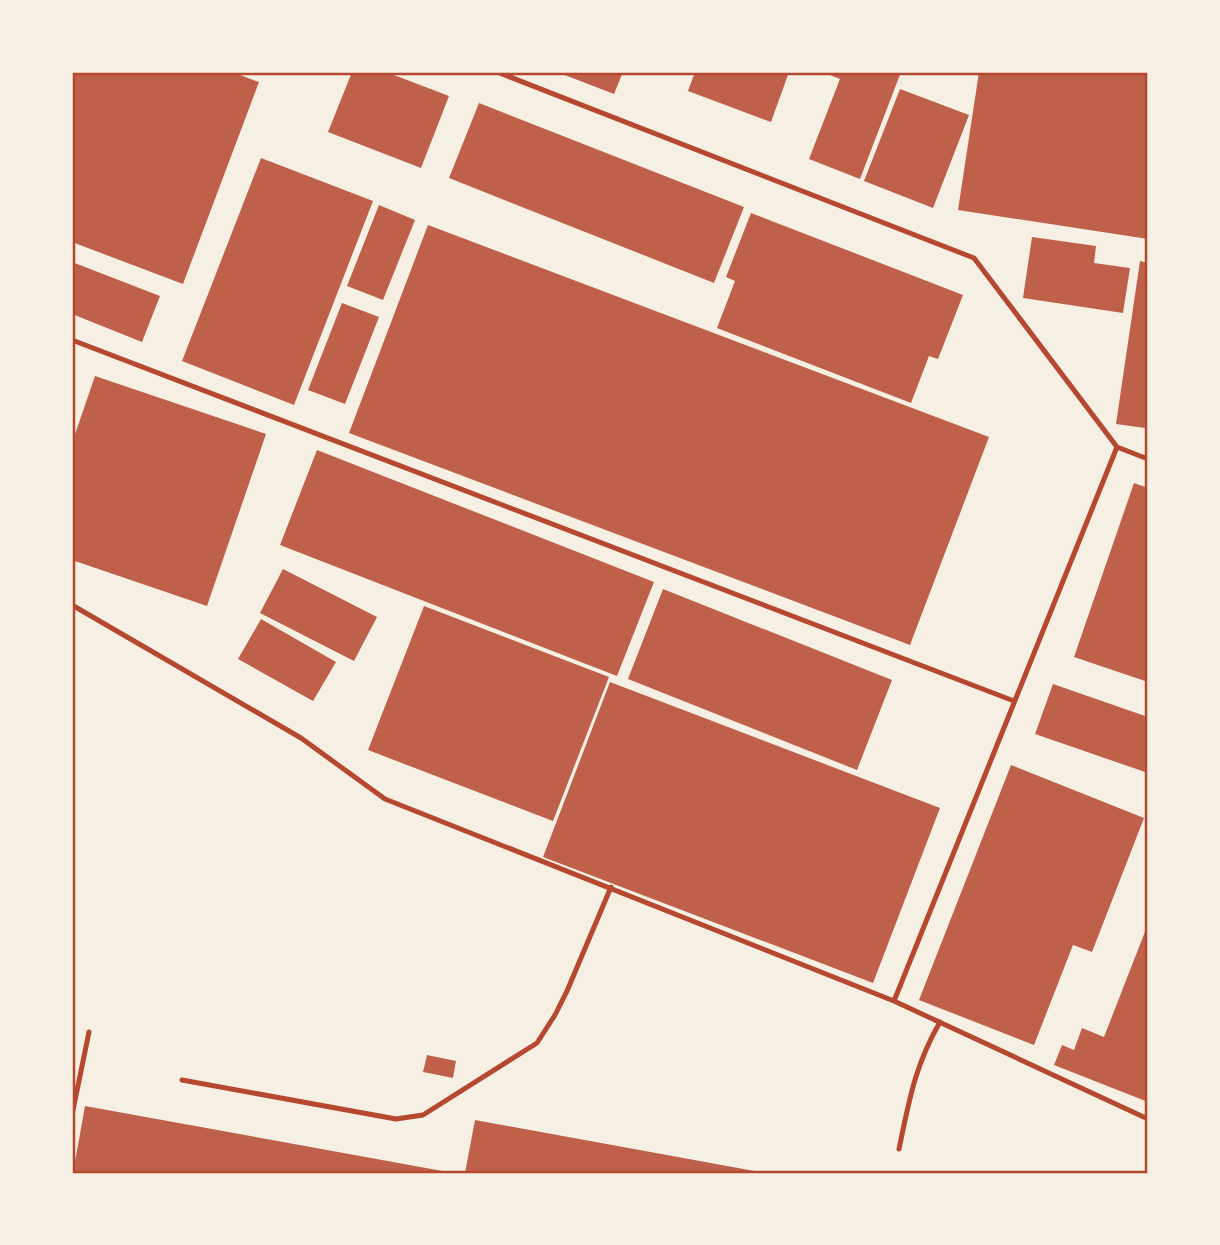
<svg xmlns="http://www.w3.org/2000/svg" width="1220" height="1245" font-family="'Alegreya Sans',sans-serif">
	<style>
		.building { fill: #bf614a }
		.lines { fill: none; stroke-linecap: round; stroke-linejoin: round }
		.service { stroke: #b5482f; stroke-width: 5 }
		.neatline { fill: none; stroke: #b5482f; stroke-width: 2.5 }
	</style>
	<rect width="100%" height="100%" fill="#f6efe4"/>
	<path class="building" d="M72 72H232L259 82 183 284 72 242Z
		M352 72H386L449 96 421 168 328 132Z
		M557 72H623L614 94Z
		M695 72H789L771 122 688 91Z
		M822 72H901L860 179 809 159 840 79Z
		M979 72H1148V239L958 210Z
		M900 89 969 115 933 208 864 181Z
		M479 103 744 207 714 283 449 178Z
		M261 158 373 201 294 405 182 361Z
		M379 205 415 220 383 300 347 286Z
		M751 213 963 295 938 359 929 356 911 403 717 328 735 281 726 277Z
		M428 225 989 437 910 645 349 433Z
		M1032 237 1096 246 1094 263 1130 268 1123 313 1023 298Z
		M1140 261 1148 263V410L1145 428 1116 424Z
		M72 262 160 296 142 342 72 314Z
		M342 303 379 317 345 404 308 390Z
		M95 376 266 434 207 606 72 560V443Z
		M317 450 654 582 617 676 280 545Z
		M1134 483 1148 488V682L1074 657Z
		M283 569 377 617 354 661 260 613Z
		M663 589 892 680 857 770 628 679Z
		M424 606 609 677 553 821 368 750Z
		M261 619 336 662 313 701 238 659Z
		M610 682 940 808 873 983 543 857Z
		M1053 684 1148 717V773L1035 734Z
		M1011 765 1144 818 1092 952 1073 945 1034 1045 919 1000Z
		M1148 924V1102L1054 1065 1062 1045 1074 1050 1082 1028 1104 1037Z
		M427 1055 456 1061 453 1078 423 1072Z
		M85 1106 448 1172V1173H73Z
		M475 1120 760 1172V1173H465Z"/>
	<g class="lines">
		<path class="service" d="M497 72 974 258 1117 447 1148 459
			M72 340 1014 701
			M72 605 301 738 385 799 894 1001 1148 1119
			M894 1001 1117 447
			M182 1080 396 1119 423 1115 537 1043 555 1015 567 991 611 887
			M72 1115 89 1032
			M899 1149C909 1101 915 1065 940 1022"/>
	</g>
	<rect width="1220" height="1245" fill="none" stroke="#f6efe4" stroke-width="147"/>
	<rect x="74" y="74" width="1072" height="1098" class="neatline"/>
</svg>
